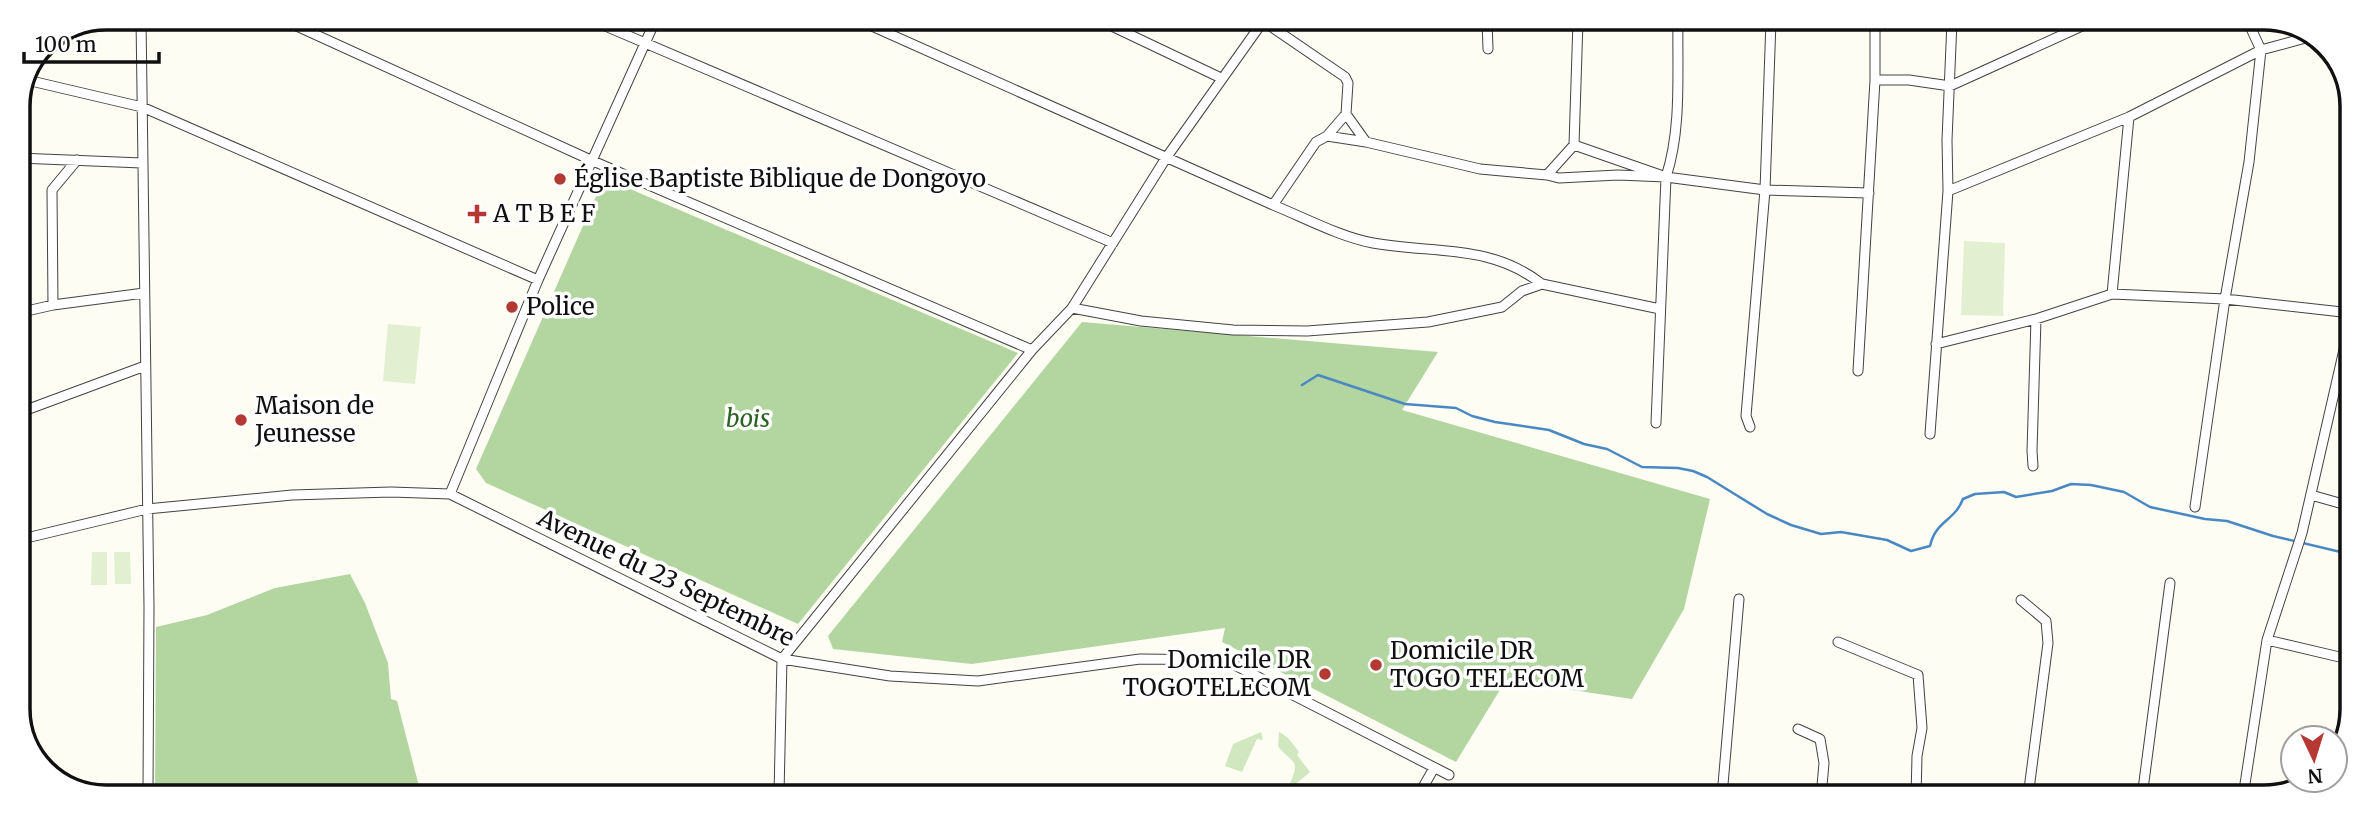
<svg xmlns="http://www.w3.org/2000/svg" width="2370" height="815" font-family="Merriweather,serif">
	<style>
		.green { fill: #d0e7bf }
		.forest { fill: #b3d6a0 }
		.pitch { fill: #e2efd0 }
		.lines { fill: none; stroke-linecap: round; stroke-linejoin: round }
		.stream { stroke: #4988c3; stroke-width: 2.5 }
		.street-casing { stroke: #434343; stroke-width: 11 }
		.street { stroke: #fff; stroke-width: 9 }
		.poi-dot { fill: #b63832; stroke: #fff; stroke-width: 2.5 }
		.labels { text-anchor: middle; stroke-width: 7; stroke-linejoin: round; paint-order: stroke }
		.poi-label { font-size: 24px; fill: #101010; stroke: #fff; text-anchor: start }
		.park-label { font-size: 24px; font-style: italic; fill: #2c6325; stroke: #fff }
		.street-label { font-size: 24px; fill: #101010; stroke: #fff }
		.rim { fill: none; stroke: #101010; stroke-width: 3.5 }
	</style>
	<rect width="100%" height="100%" fill="#fefdf4"/>
	<path class="green" d="M1261 732 1263 740 1257 739 1242 772 1225 766 1233 744Z
		M1279 732C1288 736 1293 744 1299 752L1297 755 1310 772 1291 788 1290 783C1302 758 1290 763 1278 746Z"/>
	<path class="forest" d="M604 178 1018 353 798 624 486 483 476 469Z
		M1082 322 1438 352 1402 410 1710 499 1684 609 1632 699 1506 680 1456 762 1222 642 1225 628 972 664 833 649 828 636Z
		M350 574 365 603 388 663 391 699 397 701 421 794 155 793 156 627 207 615 275 588Z"/>
	<path class="pitch" d="M1964 241 2005 243 2003 316 1961 315Z
		M388 324 421 327 415 384 383 381Z
		M92 552H107V585H91Z
		M114 552H130L131 584H115Z"/>
	<g class="lines">
		<path class="stream" d="M1302 385 1318 375 1405 404 1456 408 1472 416 1495 422 1549 430 1584 444 1607 449 1642 467 1678 468 1693 471 1707 477 1767 514 1791 525 1821 534 1841 532 1887 540 1911 551 1930 546C1936 520 1954 522 1963 499L1975 494 2004 492 2016 497 2052 491 2071 484 2091 485 2124 492 2150 507 2205 519 2227 521 2273 536 2349 554"/>
		<defs>
			<path id="street" d="M141 18 149 607 148 793
				M279 18 593 161 1032 350
				M589 19 1113 243
				M856 19 1273 205 1316 142 1327 136 1346 114
				M1099 20 1221 78
				M1487 20 1488 49
				M1263 21 1345 77 1348 83 1346 114 1366 142 1480 169 1547 175 1574 145 1666 177
				M27 80 142 107 538 280
				M1875 80H1909L1950 86 2091 22
				M1327 136 1366 142
				M1574 145 1578 21
				M18 158 142 163
				M1547 175 1559 178 1618 175 1666 177 1765 190 1869 193
				M1948 191 2129 117 2261 50 2313 36
				M1273 205C1303 217 1340 237 1373 243 1433 254 1489 243 1542 284
				M2112 294 2129 117
				M53 305 52 190 77 160
				M1072 308 1141 321 1233 330 1307 331 1428 322 1502 307 1522 291 1542 284 1660 309
				M18 313 53 305 144 293
				M1936 344 2036 319 2112 294 2225 299 2351 313
				M1858 371 1875 80V21
				M18 413 145 366
				M1656 423 1666 177C1682 128 1677 72 1678 21
				M1750 427 1746 416 1765 190 1771 21
				M1930 434 1948 191 1947 140 1952 21
				M2033 466 2032 451 2036 319
				M450 494 538 280 656 19
				M2311 495 2350 506
				M2195 507 2225 299 2249 162 2261 50 2248 22
				M18 540 147 509 292 495 391 492 450 494 782 659 890 676 978 681 1140 659 1225 660 1449 775
				M2021 600 2046 621 2048 643 2028 797
				M2267 640 2348 659
				M1838 642 1918 675 1922 728 1917 756 1916 797
				M1798 729 1820 739 1824 763 1821 797
				M779 794 782 659 1032 350 1072 308 1166 158 1264 20
				M1418 796 1434 768
				M1722 796 1739 599
				M2142 797 2170 583
				M2243 797 2267 640 2302 533 2351 319"/>
		</defs>
		<use href="#street" class="street-casing"/>
		<use href="#street" class="street"/>
	</g>
	<g class="poi-dot">
		<circle cx="560" cy="179" r="7"/>
		<path d="M473.5 203.5h7v7h7v7h-7v7h-7v-7h-7v-7h7z"/>
		<circle cx="512" cy="307" r="7"/>
		<circle cx="241" cy="420" r="7"/>
		<circle cx="1376" cy="665" r="7"/>
		<circle cx="1325" cy="674" r="7"/>
	</g>
	<g class="labels">
		<g class="poi-label">
			<text x="574" y="187">Église Baptiste Biblique de Dongoyo</text>
			<text x="493" y="222">A T B E F</text>
			<text x="526" y="315">Police</text>
			<text x="255" y="414">Maison de<tspan x="255" dy="28">Jeunesse</tspan></text>
			<text x="1390" y="659">Domicile DR<tspan x="1390" dy="28">TOGO TELECOM</tspan></text>
			<text x="1311" y="668" text-anchor="end">Domicile DR<tspan x="1311" dy="28">TOGOTELECOM</tspan></text>
		</g>
		<g class="park-label">
			<text x="748" y="427">bois</text>
		</g>
		<g class="street-label">
			<text transform="translate(666 578) rotate(26)" y="8">Avenue du 23 Septembre</text>
		</g>
	</g>
	<path d="M0 0H2370V815H0ZM106 30H2264A76 76 0 0 1 2340 106V709A76 76 0 0 1 2264 785H106A76 76 0 0 1 30 709V106A76 76 0 0 1 106 30Z" fill="#fff" fill-rule="evenodd"/>
	<path class="rim" d="M106 30H2264A76 76 0 0 1 2340 106V709A76 76 0 0 1 2264 785H106A76 76 0 0 1 30 709V106A76 76 0 0 1 106 30Z"/>
	<g transform="translate(2314 759) rotate(176)"><circle r="33" fill="#ffffff" stroke="#9f9f9f" stroke-width="2"/>
	<path d="M0-5L12 26L0 18L-12 26Z" fill="#b63832"/>
	<text y="-10" font-size="19" font-weight="bold" text-anchor="middle" fill="#101010">N</text>
	</g>
	<path d="M24 52v10h135v-10" fill="none" stroke="#101010" stroke-width="3.5"/>
	<text x="35" y="52" font-size="21" fill="#101010" stroke="#ffffff" stroke-width="5" paint-order="stroke">100 m</text>
</svg>
